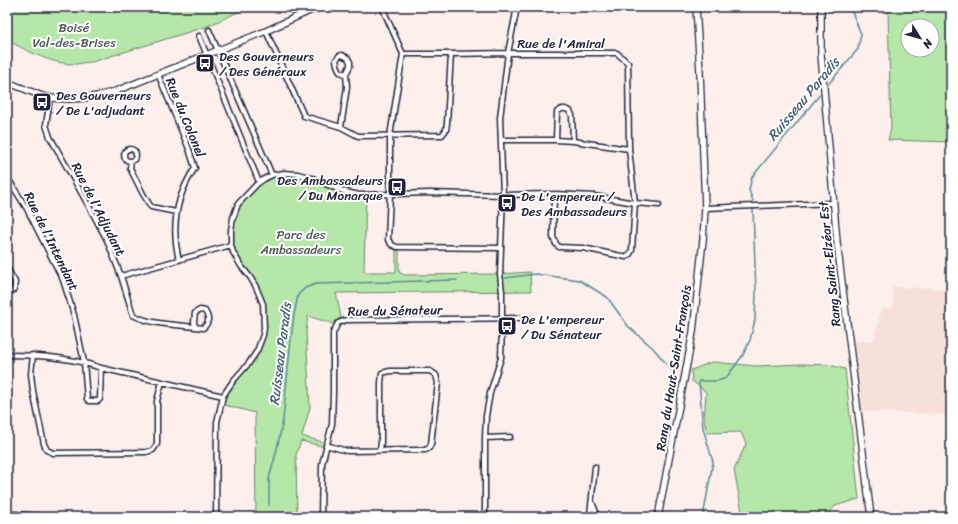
<svg xmlns="http://www.w3.org/2000/svg" width="958" height="524" font-family="Sriracha,sans-serif">
	<style>
		.built { fill: #f7e0da }
		.green { fill: #b5e7a8; stroke: #6c8472; fill-rule: evenodd }
		.lines { fill: none; stroke-linecap: round; stroke-linejoin: round }
		.stream { stroke: #5a8b9a; stroke-width: 1.5 }
		.street-casing { stroke: #22223b; stroke-width: 7 }
		.secondary-casing { stroke: #22223b; stroke-width: 8 }
		.street { stroke: #fff; stroke-width: 4 }
		.secondary { stroke: #fff; stroke-width: 5.5 }
		.labels { text-anchor: middle; stroke-width: 4; stroke-linejoin: round; paint-order: stroke }
		.park-label { font-size: 13px; fill: #4e5d5c; stroke: #fff }
		.street-label { font-size: 13px; fill: #22223b; stroke: #fff }
		.poi-label { font-size: 13px; fill: #22223b; stroke: #fff; text-anchor: start }
		.water-label { font-size: 14px; font-style: italic; fill: #435f72; stroke: #fff }
	</style>
	<rect width="100%" height="100%" fill="#fdefeb"/>
	<filter id="ink" filterUnits="userSpaceOnUse"><feTurbulence type="fractalNoise" baseFrequency=".025" numOctaves="2"/><feDisplacementMap in="SourceGraphic" scale="8" xChannelSelector="R" yChannelSelector="G"/><feConvolveMatrix kernelMatrix="1 2 1 2 8 2 1 2 1" color-interpolation-filters="sRGB"/></filter>
	<g filter="url(#ink)">
		<path class="built" d="M892 287 951 289V415L862 411 852 342 874 340 881 310 893 307Z"/>
		<path class="green" d="M7 7H249L208 26 92 62C87 62 82 63 77 64 52 65 28 51 7 40Z
			M887 7H951V142L888 140 891 128 888 11ZM908 26H932V50H908Z
			M298 174 334 188 366 194 364 270 365 272H396V249L399 250V272L404 275 500 274 530 272 531 291 336 293 341 317 333 324 308 316 306 331 310 407 302 436 326 443 325 447 301 441 296 455 297 517H256L255 413 221 404 223 396 249 363 263 335V304L256 286 233 252 231 230 238 204 259 182 272 175Z
			M712 362 756 366 802 364 829 365 845 369 859 499 835 506 826 517H743L734 470 746 444 741 432 707 433 704 420 706 392 692 381 691 370Z"/>
		<g class="lines">
			<path class="stream" d="M826 87 858 49 861 34 850 7
				M753 201 749 190 752 177 822 92
				M505 278 536 274 579 280 607 297 628 326 653 348 674 373
				M269 505V479L276 453 283 420 290 348 294 315 298 295 305 288 316 284 457 280
				M703 517 713 462 703 428 699 381H717L726 378 743 355 750 340 755 320 756 293 753 209"/>
			<defs>
				<path id="street" d="M382 7 403 54 390 136V193L388 240 392 245 397 247 501 248
					M209 30 272 175
					M266 31 304 116 341 127 358 136 442 135 446 130 447 123 451 54
					M199 36 259 182
					M403 54H451L508 53H617L628 63 629 149 635 203 632 250 630 254 626 257 583 248 559 247 556 244 553 237 554 194
					M158 74 189 149 195 168C176 196 171 227 179 260
					M50 98 46 125 50 137 91 210 107 240 121 276 133 315C154 326 180 324 203 328 210 322 209 318 205 311L200 310 195 313 194 322 195 326
					M341 127 347 87 346 74 350 66V62L348 58 342 55 339 56 336 60 337 65 340 72 346 74
					M501 140H556L573 141 629 149
					M556 140 557 112C562 108 564 108 570 111L572 115 573 141
					M124 155a6 6 0 1 1 12 0a6 6 0 1 1-12 0Z
					M131 161 130 168 143 194 151 207 176 212
					M7 177 27 209 63 280 74 315 84 362 87 399 89 401H98L100 399 101 368
					M705 208 833 203
					M7 268 15 282 14 290 7 293
					M121 276 231 245
					M7 355C38 355 71 357 101 368L223 396
					M33 355 31 374 33 391 44 444 47 450 53 453 146 452 153 450 157 444V401L162 382
					M485 438 510 437
					M326 445 347 451 419 450H425L429 448 431 444 438 383 436 375 430 371H390L382 373 381 383V442L380 450
					M592 502 597 515
					M590 515 595 467
					M216 517 217 422 223 396 233 381 249 363 257 351 263 335 264 328 263 304 256 287 250 277 241 266 233 252 231 245V230L233 218 238 204 257 184 264 179 272 175 284 173 298 174 312 178 335 188 346 192 359 195 430 193 503 195 554 194 594 196 635 203 659 205
					M321 517 322 464 332 424 333 392V333L338 323 346 320 529 318
					M485 517V438L486 416 490 393 501 358 502 325V292L500 274 503 195 500 118 508 53 517 7"/>
				<path id="secondary" d="M821 7V54L837 242 871 517
					M7 82 42 96 50 98 69 99 86 98 97 96 116 91 266 31 318 7
					M7 514 45 517
					M586 517C591 513 595 514 600 517
					M658 517 693 332 703 240 705 208 700 72 696 7"/>
			</defs>
			<use href="#street" class="street-casing"/>
			<use href="#secondary" class="secondary-casing"/>
			<use href="#street" class="street"/>
			<use href="#secondary" class="secondary"/>
		</g>
	</g>
	<defs>
		<symbol id="bus-square" viewBox="-11 -11 22 22"><rect x="-9" y="-9" width="18" height="18" rx="4" fill="#22223b" stroke="#fff"/><path d="M-5-6H5V4H4V6H2V4H-2V6H-4V4H-5ZM-3.5-4V0h7V-4ZM-3.5 1.2v1.5H-2V1.2ZM2 1.2v1.5H3.5V1.2Z" fill="#fff"/></symbol>
	</defs>
	<g fill-rule="evenodd">
		<use href="#bus-square" x="194" y="52" width="22" height="22"/>
		<use href="#bus-square" x="31" y="91" width="22" height="22"/>
		<use href="#bus-square" x="386" y="176" width="22" height="22"/>
		<use href="#bus-square" x="496" y="192" width="22" height="22"/>
		<use href="#bus-square" x="496" y="315" width="22" height="22"/>
	</g>
	<g class="labels">
		<g class="park-label">
			<text x="74" y="32">Boisé<tspan x="74" dy="15">Val-des-Brises</tspan></text>
			<text x="301" y="239">Parc des<tspan x="301" dy="15">Ambassadeurs</tspan></text>
		</g>
		<g class="street-label">
			<text x="561" y="48">Rue de l'Amiral</text>
			<text transform="translate(186 117) rotate(68)" y="5">Rue du Colonel</text>
			<text transform="translate(99 209) rotate(63)" y="5">Rue de l'Adjudant</text>
			<text transform="translate(52 241) rotate(64)" y="5">Rue de l'Intendant</text>
			<text transform="translate(829 264) rotate(-96)" y="5">Rang Saint-Elzéar Est</text>
			<text transform="translate(395 310) rotate(-1)" y="5">Rue du Sénateur</text>
			<text transform="translate(673 368) rotate(-81)" y="5">Rang du Haut-Saint-François</text>
		</g>
		<g class="poi-label">
			<text x="219" y="61">Des Gouverneurs<tspan x="219" dy="15">/ Des Généraux</tspan></text>
			<text x="56" y="100">Des Gouverneurs<tspan x="56" dy="15">/ De L'adjudant</tspan></text>
			<text x="383" y="185" text-anchor="end">Des Ambassadeurs<tspan x="383" dy="15">/ Du Monarque</tspan></text>
			<text x="521" y="201">De L'empereur /<tspan x="521" dy="15">Des Ambassadeurs</tspan></text>
			<text x="521" y="324">De L'empereur<tspan x="521" dy="15">/ Du Sénateur</tspan></text>
		</g>
		<g class="water-label">
			<text transform="translate(803 99) rotate(-50)" y="5">Ruisseau Paradis</text>
			<text transform="translate(280 354) rotate(-83)" y="5">Ruisseau Paradis</text>
		</g>
	</g>
	<rect width="958" height="524" fill="none" stroke="#fff" stroke-width="24"/>
	<rect x="12" y="12" width="934" height="500" fill="none" stroke="#22223b" stroke-width="1.5" filter="url(#ink)"/>
	<g transform="translate(920 38) rotate(127)"><circle r="19" fill="#ffffff" stroke="#a7a7b1"/>
	<path d="M0-3L7 15L0 10L-7 15Z" fill="#22223b"/>
	<text y="-6" font-size="11" font-weight="bold" text-anchor="middle" fill="#22223b">N</text>
	</g>
</svg>
